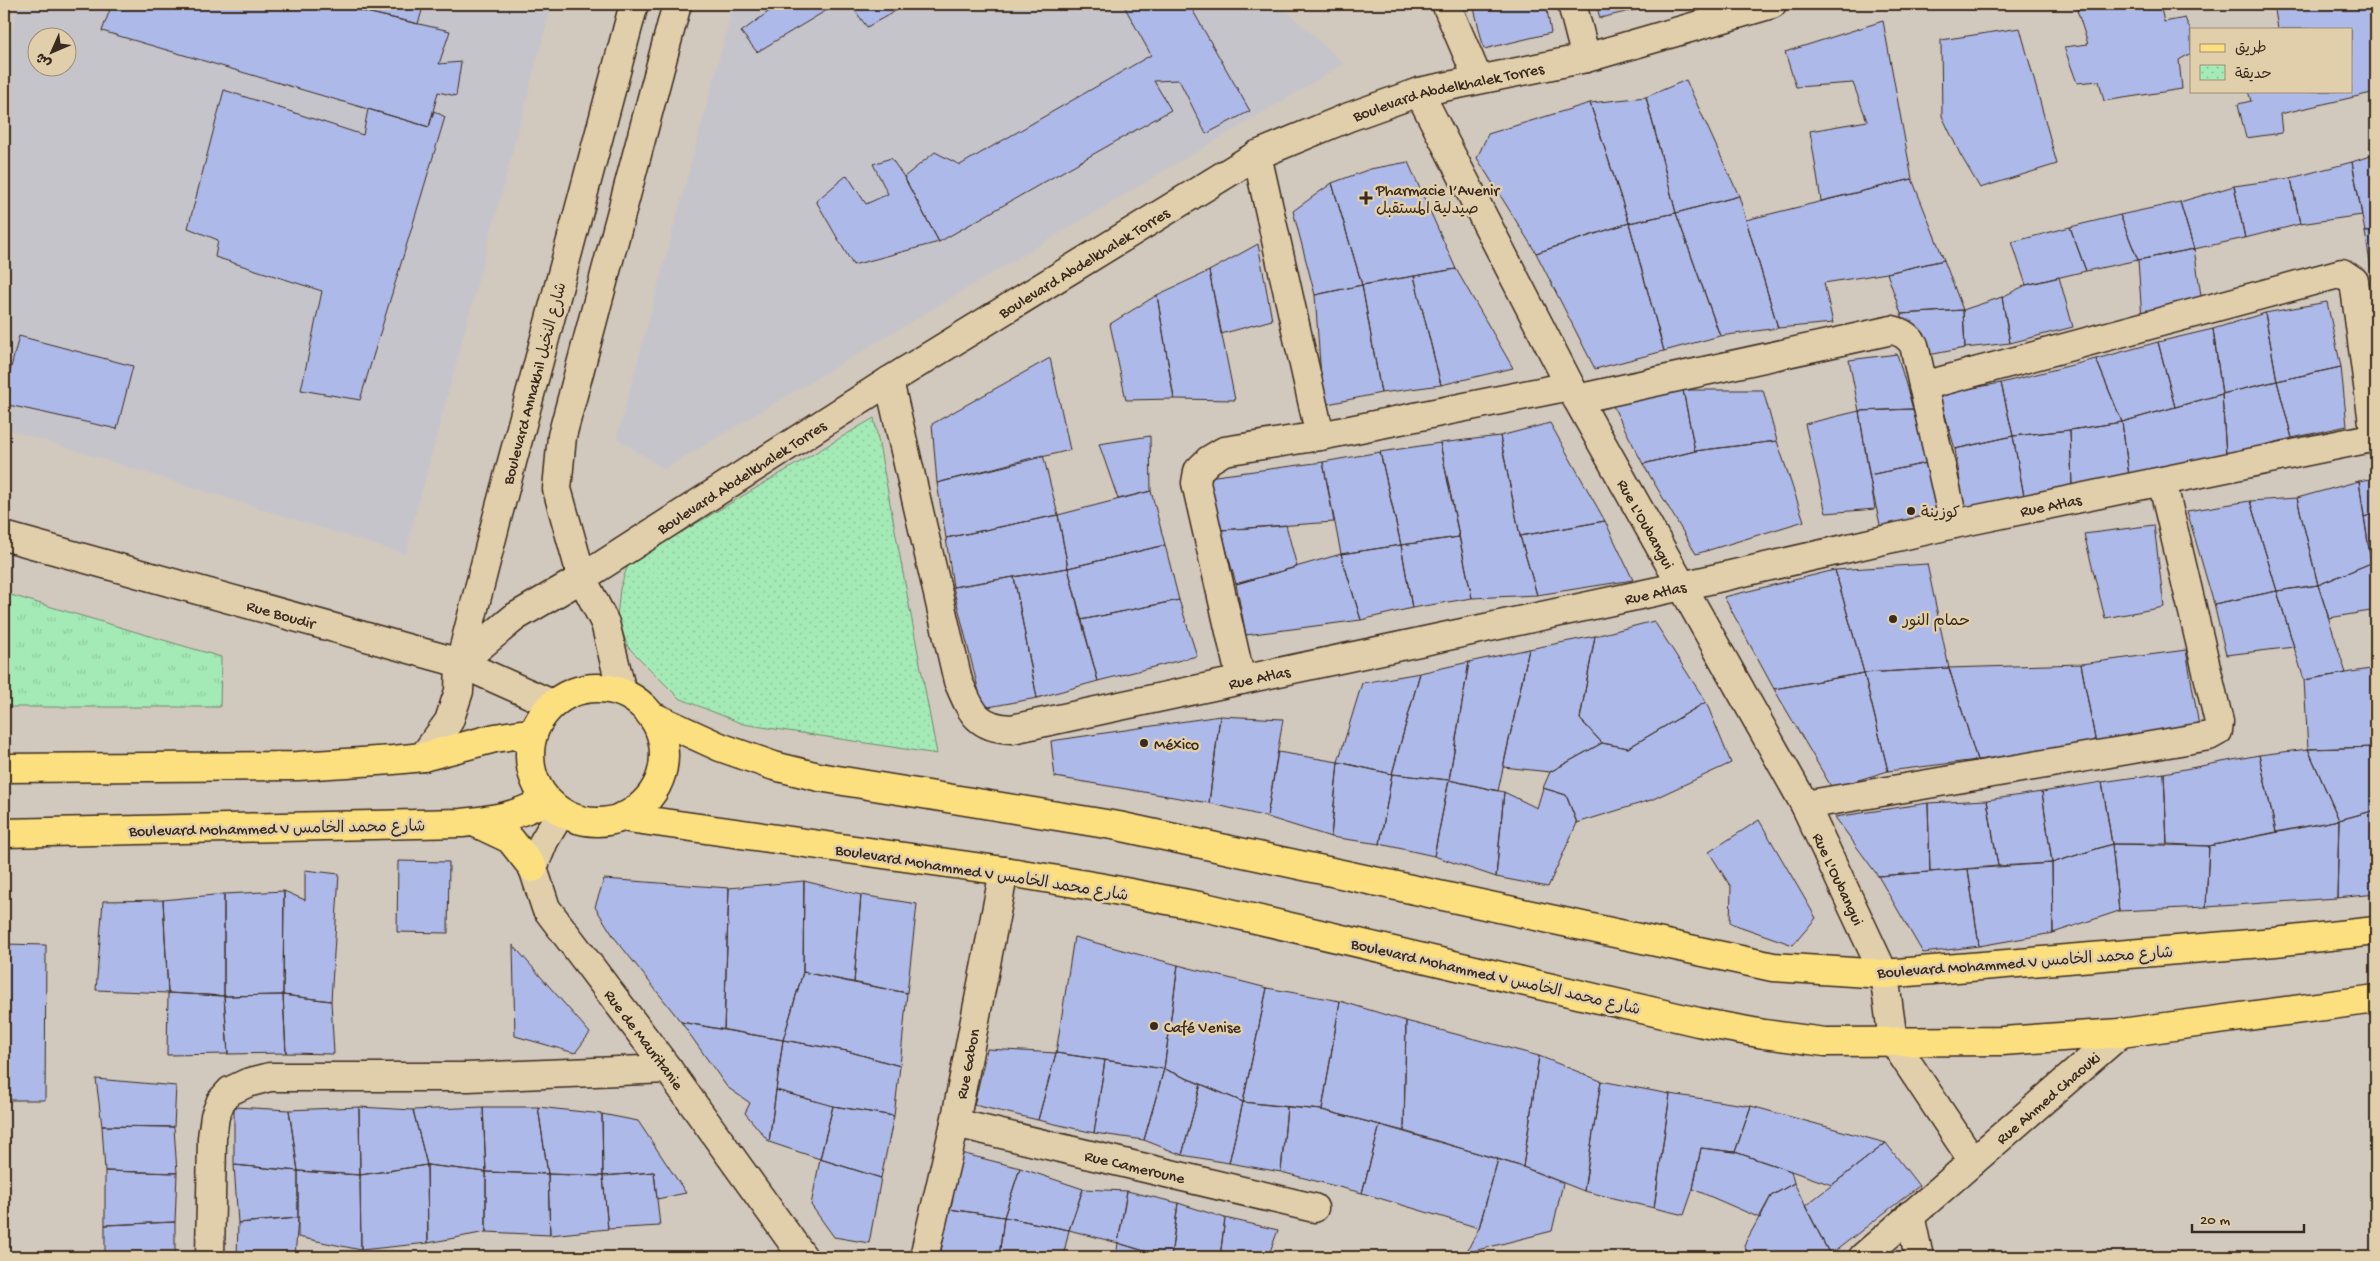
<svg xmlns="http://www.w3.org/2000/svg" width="2380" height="1261" font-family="'Gochi Hand','Playpen Sans Arabic',sans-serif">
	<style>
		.built { fill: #c6c4cb; fill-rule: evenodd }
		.grass { fill: url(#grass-tufts); stroke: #708a6a }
		.park { fill: url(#park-dots); stroke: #708a6a }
		.building { fill: #adb9e9; stroke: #3b2a1e }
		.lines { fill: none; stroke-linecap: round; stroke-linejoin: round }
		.street-casing { stroke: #3b2a1e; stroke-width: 31 }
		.secondary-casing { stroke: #3b2a1e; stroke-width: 31 }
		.primary-casing { stroke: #3b2a1e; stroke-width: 31 }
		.street { stroke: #e1cfac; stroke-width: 28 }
		.secondary { stroke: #e1cfac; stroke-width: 28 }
		.primary { stroke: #fce080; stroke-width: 28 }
		.poi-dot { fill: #3b2a1e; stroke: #e1cfac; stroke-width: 2 }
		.labels { text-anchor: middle; stroke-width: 5; stroke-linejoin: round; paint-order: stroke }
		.street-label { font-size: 16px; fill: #3b2a1e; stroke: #e1cfac }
		.poi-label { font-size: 16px; fill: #3b2a1e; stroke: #e1cfac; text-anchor: start }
	</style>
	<defs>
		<pattern id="grass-tufts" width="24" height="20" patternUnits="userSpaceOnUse" patternTransform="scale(1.25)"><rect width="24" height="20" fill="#a4eab7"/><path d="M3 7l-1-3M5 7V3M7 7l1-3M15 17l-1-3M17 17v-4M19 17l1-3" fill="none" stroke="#8ec99d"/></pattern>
		<pattern id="park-dots" width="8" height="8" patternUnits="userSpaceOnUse" patternTransform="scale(1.25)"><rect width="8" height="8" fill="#a4eab7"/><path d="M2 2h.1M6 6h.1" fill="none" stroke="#8ec99d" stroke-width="1.8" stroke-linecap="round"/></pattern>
	</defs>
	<rect width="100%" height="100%" fill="#d1c8be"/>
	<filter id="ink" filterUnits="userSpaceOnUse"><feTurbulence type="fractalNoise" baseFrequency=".02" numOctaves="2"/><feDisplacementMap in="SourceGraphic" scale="10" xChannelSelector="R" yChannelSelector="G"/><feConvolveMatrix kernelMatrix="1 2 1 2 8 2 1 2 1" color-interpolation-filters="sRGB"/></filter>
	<g filter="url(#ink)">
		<path class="built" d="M18 4H552L405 554 4 428V71ZM38 38H68V68H38Z
			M734 4H1279L1344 64 664 469 617 438Z"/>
		<path class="grass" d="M4 593 221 657 220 707H4Z"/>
		<path class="park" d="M874 418 937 754 743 724 679 698 628 647 617 617 620 589 628 564Z"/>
		<path class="building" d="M112 4H331L450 31 439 64 461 62 456 96 438 92 429 127 102 31Z
			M331 4H424L418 24Z
			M779 4H837L757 52 741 32Z
			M850 4H908L867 27Z
			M1123 4H1189L1250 111 1206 134 1179 80 1154 81 1171 110 939 242 904 177 935 152 960 165 1151 55Z
			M1473 4H1546L1551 33 1484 49Z
			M1596 4H1660L1600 18Z
			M2094 4H2160L2164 22 2185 18 2191 32V53L2179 60 2182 89 2104 101 2099 81 2077 83 2064 47 2088 44 2077 10Z
			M2274 4H2376V92L2280 114 2282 133 2246 138 2238 104 2251 101 2248 91H2351V29H2278Z
			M1883 21 1912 179 1821 201 1810 131 1867 121 1853 83 1796 87 1785 52Z
			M2020 28 2057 164 1980 188 1960 154 1942 116 1941 40Z
			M1686 80 1739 196 1676 213 1646 97Z
			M224 90 363 135 368 109 429 127 434 111 445 117 360 400 301 390 322 291 215 257 218 240 188 228Z
			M1646 97 1676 213 1629 223 1590 103Z
			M1590 103 1629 223 1536 253 1477 158 1488 134Z
			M2376 154V231L2365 232 2352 162Z
			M891 158 904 177 939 242 853 265 816 201 847 175 866 204 888 194 873 164Z
			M1408 162 1456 269 1362 285 1332 183 1370 169Z
			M2352 162 2362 215 2300 224 2291 178Z
			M2291 178 2300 224 2245 238 2234 186Z
			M1912 179 1944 260 1887 273 1824 283 1833 323 1778 328 1746 220Z
			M1332 183 1362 285 1315 295 1293 211Z
			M2234 186 2245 238 2194 249 2180 202Z
			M1739 196 1778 328 1720 336 1676 213Z
			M2180 202 2194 249 2138 260 2120 215Z
			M1676 213 1720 336 1664 351 1629 223Z
			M2120 215 2138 260 2086 271 2070 227Z
			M1629 223 1664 351 1595 369 1536 253Z
			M2070 227 2086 271 2026 285 2012 242Z
			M2376 231V292H2375L2365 232Z
			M1258 244 1272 320 1221 334 1209 271Z
			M2194 249 2202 302 2142 319 2138 260Z
			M1944 260 1963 310 1901 314 1887 273Z
			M1456 269 1513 368 1441 385 1414 276Z
			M1209 271 1235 400 1174 399 1157 295Z
			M1414 276 1441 385 1381 393 1362 285Z
			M2059 277 2073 327 2010 343 2002 297 2026 285Z
			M1362 285 1381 393 1323 405 1315 295Z
			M1157 295 1174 399 1126 400 1110 324Z
			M2002 297 2010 343 1965 348 1963 310Z
			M2327 302 2341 367 2277 381 2265 313Z
			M1963 310 1965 348 1923 356 1901 314Z
			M2265 313 2277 381 2222 394 2213 329Z
			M2213 329 2222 394 2175 407 2158 342Z
			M19 336 133 366 117 429 4 404V395Z
			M2158 342 2175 407 2122 422 2096 359Z
			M1897 354 1913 409 1859 411 1849 360Z
			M1050 358 1070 450 937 483 932 424Z
			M2096 359 2122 422 2070 430 2013 436 2001 383Z
			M2341 367 2347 426 2292 438 2277 381Z
			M2277 381 2292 438 2226 455 2222 394Z
			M2001 383 2013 436 1955 449 1939 394Z
			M1683 390 1695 451 1643 464 1613 406Z
			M1683 390H1763L1777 441 1695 451Z
			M2222 394 2226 455 2129 476 2122 422Z
			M1913 409 1927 463 1869 475 1859 411Z
			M1859 411 1875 509 1826 513 1805 424Z
			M2122 422 2129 476 2072 487 2070 430Z
			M1550 423 1605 521 1520 536 1500 436Z
			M2070 430 2072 487 2024 496 2013 436Z
			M1150 436 1151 491 1118 499 1099 444Z
			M1500 436 1520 536 1537 595 1472 598 1440 443Z
			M2013 436 2024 496 1964 507 1955 449Z
			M1777 441 1804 521 1696 554 1643 464 1695 451Z
			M1440 443 1459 537 1401 545 1380 452Z
			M1380 452 1401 545 1341 554 1323 462Z
			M1043 455 1058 515 946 538 937 483Z
			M1323 462 1334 522 1221 530 1208 477Z
			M1927 463 1946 517 1881 529 1869 475Z
			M2376 478V513L2364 517 2359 481Z
			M2359 481 2371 563 2318 585 2297 498Z
			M1151 491 1165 545 1068 568 1058 515Z
			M2297 498 2318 585 2277 591 2250 501Z
			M2250 501 2277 591 2214 604 2187 511Z
			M2376 513V562L2371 563 2364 517Z
			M1058 515 1068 568 953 587 946 538Z
			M1605 521 1633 580 1537 595 1520 536Z
			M1286 525 1297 567 1236 584 1221 530Z
			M2154 525 2164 607 2105 618 2084 534Z
			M1459 537 1472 598 1412 608 1401 545Z
			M1165 545 1179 600 1081 620 1068 568Z
			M1401 545 1412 608 1361 620 1341 554Z
			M1341 554 1361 620 1246 635 1236 584Z
			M2376 562V588L2371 563Z
			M2371 563 2376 588V610L2329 618 2318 585Z
			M1927 564 1949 668 1864 673 1835 570Z
			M1068 568 1098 681 1037 698 1014 577Z
			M1835 570 1864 673 1774 689 1724 597Z
			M1014 577 1037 698 983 708 953 587Z
			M2318 585 2346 673 2304 680 2277 591Z
			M2277 591 2294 647 2226 655 2214 604Z
			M1179 600 1197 656 1098 681 1081 620Z
			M1654 621 1706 702 1628 748 1602 743 1580 719 1595 636Z
			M1595 636 1580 719 1602 743 1550 772 1503 767 1529 649Z
			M1529 649 1498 791 1449 780 1469 662Z
			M2186 650 2199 726 2096 744 2081 664Z
			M1469 662 1449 780 1392 774 1420 673Z
			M2081 664 2096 744 1977 760 1949 668Z
			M1949 668 1977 760 1888 771 1864 673Z
			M2376 668V747L2308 749 2304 680Z
			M1420 673 1392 774 1338 762 1362 683Z
			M1864 673 1888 771 1832 788 1774 689Z
			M1706 702 1731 763 1651 800 1577 823 1566 795 1543 788 1550 772 1602 743 1628 748Z
			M1220 716 1283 719 1267 817 1209 803Z
			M1220 716 1209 803 1055 777 1051 741Z
			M2376 747V810L2339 820 2308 749Z
			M2308 749 2339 820 2276 832 2259 755Z
			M1278 752 1338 762 1331 837 1267 817Z
			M2259 755 2276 832 2209 846 2167 844 2164 773Z
			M1338 762 1392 774 1380 844 1331 837Z
			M2164 773 2167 844H2112L2102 782Z
			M1392 774 1449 780 1434 856 1380 844Z
			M1449 780 1504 792 1496 877 1434 856Z
			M2102 782 2112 844 2052 863 2042 792Z
			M1543 788 1566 795 1577 823 1548 887 1496 877 1504 792 1537 808Z
			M2042 792 2052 863 1998 866 1987 800Z
			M1987 800 1998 866 1930 872 1928 803Z
			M1928 803 1930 872 1878 876 1835 817Z
			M2376 810V894L2337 898 2339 820Z
			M1759 820 1816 918 1793 945 1730 923 1731 887 1709 852Z
			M2339 820 2337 898 2206 907 2209 846Z
			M2112 844 2119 911 2053 933 2052 863Z
			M2112 844 2209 846 2206 907 2119 911Z
			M398 861 449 862 448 933 397 932Z
			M2052 863 2053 933 1979 946 1968 869Z
			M1968 869 1979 946 1923 953 1878 876Z
			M305 870 339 874 331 1001 283 995 284 891 305 900Z
			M604 879 729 888 724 1030 681 1022 614 937 595 907Z
			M804 881 803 972 783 1040 724 1030 729 888Z
			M804 881 861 895 854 983 803 972Z
			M284 891 283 995 224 996V894Z
			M224 894V996L168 993 163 900Z
			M861 895 917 904 907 993 854 983Z
			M163 900 168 993 96 990 103 901Z
			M1074 937 1178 965 1164 1069 1056 1053Z
			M4 944 46 945 45 1100H4Z
			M513 945 590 1033 575 1053 515 1036Z
			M1178 965 1267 988 1243 1102 1164 1069Z
			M803 972 907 993 900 1066 847 1051 783 1040Z
			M1267 988 1340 1001 1322 1110 1243 1102Z
			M168 993 224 996 228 1054 167 1055Z
			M283 995 331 1001 334 1054 286 1053Z
			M283 995 286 1053 228 1054 224 996Z
			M1340 1001 1406 1021 1404 1131 1322 1110Z
			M1406 1021 1539 1056 1523 1167 1404 1131Z
			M681 1022 783 1040 769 1142 745 1113 750 1103 727 1087Z
			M783 1040 847 1051 900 1066 894 1116 833 1106 776 1090Z
			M987 1049 1056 1053 1038 1120 974 1105Z
			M1056 1053 1105 1060 1094 1133 1038 1120Z
			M1539 1056 1601 1081 1584 1191 1523 1167Z
			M1105 1060 1164 1069 1144 1140 1094 1133Z
			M1164 1069 1201 1084 1182 1155 1144 1140Z
			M96 1079 176 1086 174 1127 102 1126Z
			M1601 1081 1670 1094 1654 1208 1584 1191Z
			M1201 1084 1243 1102 1229 1163 1182 1155Z
			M776 1090 833 1106 820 1159 769 1142Z
			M1670 1094 1751 1106 1735 1152 1701 1148 1693 1189 1684 1215 1654 1208Z
			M1243 1102 1287 1107 1281 1172 1229 1163Z
			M833 1106 894 1116 881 1178 820 1159Z
			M1751 1106 1886 1143 1832 1185 1735 1152Z
			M234 1107 289 1110 298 1171 234 1165Z
			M359 1107 413 1110 427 1165 360 1175Z
			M359 1107 360 1175 298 1171 289 1110Z
			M483 1107H538L548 1174 486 1172Z
			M483 1107 486 1172 427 1165 413 1110Z
			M538 1107 602 1114 603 1176 548 1174Z
			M1287 1107 1322 1110 1380 1125 1362 1193 1281 1172Z
			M602 1114 638 1121 686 1193 657 1199 654 1172 603 1176Z
			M1380 1125 1498 1159 1479 1228 1362 1193Z
			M102 1126 174 1127 177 1173 105 1171Z
			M1886 1143 1919 1186 1830 1255 1805 1206Z
			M1701 1148 1735 1152 1791 1171 1794 1183 1771 1196 1760 1218 1693 1189Z
			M961 1153 1020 1168 1004 1217 949 1209Z
			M820 1159 881 1178 869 1243 834 1237 811 1205Z
			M1498 1159 1523 1167 1563 1183 1552 1231 1466 1253 1479 1228Z
			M234 1165 298 1171V1218L238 1223Z
			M427 1165 486 1172V1232L428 1243Z
			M427 1165 428 1243 361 1250 360 1175Z
			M1020 1168 1083 1189 1069 1230 1004 1217Z
			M105 1171 177 1173 175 1222 105 1225Z
			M298 1171 360 1175 361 1250 298 1237Z
			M486 1172 548 1174 550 1235 486 1232Z
			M654 1172 660 1226 608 1229 603 1176Z
			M548 1174 603 1176 608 1229 550 1235Z
			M1794 1183 1830 1255 1824 1257H1750L1744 1245 1771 1196Z
			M1083 1189 1127 1191 1118 1243 1069 1230Z
			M1127 1191 1178 1203 1171 1257H1164L1118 1243Z
			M1178 1203 1225 1218 1220 1257H1171Z
			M949 1209 1004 1217 999 1257H940Z
			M1004 1217 1069 1230 1063 1257H999Z
			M298 1218 295 1257H237L238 1223Z
			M1225 1218 1278 1230 1268 1257H1220Z
			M175 1222V1257H105V1225Z
			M1118 1243 1164 1257H1116Z"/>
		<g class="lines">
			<defs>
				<g id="street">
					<path d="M1446 4 1478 79"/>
					<path d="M1572 4 1586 58"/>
					<path id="s1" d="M1419 92 1577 399 1805 805 1884 974 1893 1041 1973 1161"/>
					<path d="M1257 155 1320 436"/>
					<path id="s2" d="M889 381 958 681C971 711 976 728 1012 729L1682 586 1954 524 2376 437"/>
					<path d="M1923 386 2342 273 2354 281 2375 438"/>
					<path d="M1577 399 1892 330C1902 332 1908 336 1914 345L1954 524"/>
					<path d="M1241 680 1196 483 1198 471 1209 460 1224 451 1320 436 1570 386"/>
					<path d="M1805 805 2209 736 2218 731 2219 722 2162 481"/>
					<path id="s3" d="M561 812 544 841 533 868 546 908 668 1069 803 1257"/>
					<path id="s4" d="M955 1123 1314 1208"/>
					<path d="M1910 1215 1919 1257"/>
					<path d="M210 1257 212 1138 215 1116 221 1101 230 1091 247 1083 270 1077H468L668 1069"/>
					<path id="s5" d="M924 1257 955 1123 1004 871"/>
					<path id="s6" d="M1863 1257 2121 1033"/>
				</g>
				<g id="secondary">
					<path id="s7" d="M4 536 460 663 552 704"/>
					<path id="s8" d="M460 663 515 617 582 578 889 381 1257 155 1349 117 1419 92 1586 58 1772 4"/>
					<path d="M622 692 605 623 582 578 557 489 562 436 677 4"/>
					<path d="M423 757 449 721 459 691 460 663 496 522 634 4"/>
				</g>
				<path id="primary" d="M530 755a67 67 0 1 1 134 0a67 67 0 1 1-134 0Z
					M652 716 720 747 774 766 819 777 1118 826 1773 967 1884 974 2275 942 2376 931
					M4 768 298 766 393 760 423 757 495 738 534 732
					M621 817 1004 871 1104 888 1204 907 1698 1022 1764 1034 1825 1042 2002 1041 2121 1033 2376 999
					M474 822 510 839 533 868
					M4 833 462 823C499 819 513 817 547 800"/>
			</defs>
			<use href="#street" class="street-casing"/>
			<use href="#secondary" class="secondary-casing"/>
			<use href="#primary" class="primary-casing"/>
			<use href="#street" class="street"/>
			<use href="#secondary" class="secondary"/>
			<use href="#primary" class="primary"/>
		</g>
	</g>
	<g class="poi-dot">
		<path d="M1363.5 190.5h5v5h5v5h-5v5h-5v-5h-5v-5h5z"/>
		<circle cx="1911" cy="511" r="5"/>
		<circle cx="1893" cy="619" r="5"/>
		<circle cx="1144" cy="743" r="5"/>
		<circle cx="1154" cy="1026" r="5"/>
	</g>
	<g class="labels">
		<g class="street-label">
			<text dy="6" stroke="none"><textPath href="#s8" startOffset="1148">Boulevard Abdelkhalek Torres</textPath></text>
			<text dy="6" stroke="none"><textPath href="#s8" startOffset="742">Boulevard Abdelkhalek Torres</textPath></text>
			<text transform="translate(533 383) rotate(-75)" y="6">Boulevard Annakhil شارع النخيل</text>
			<text dy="6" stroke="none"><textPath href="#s8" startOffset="338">Boulevard Abdelkhalek Torres</textPath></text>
			<text dy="6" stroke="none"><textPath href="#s2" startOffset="1449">Rue Atlas</textPath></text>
			<text dy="6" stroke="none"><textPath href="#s1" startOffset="488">Rue L'Oubangui</textPath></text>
			<text dy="6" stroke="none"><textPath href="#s2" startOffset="1044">Rue Atlas</textPath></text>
			<text dy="6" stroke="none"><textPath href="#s7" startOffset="288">Rue Boudir</textPath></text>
			<text dy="6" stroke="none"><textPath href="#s2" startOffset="639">Rue Atlas</textPath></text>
			<text transform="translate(277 827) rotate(-1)" y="6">Boulevard Mohammed V شارع محمد الخامس</text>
			<text transform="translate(982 871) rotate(9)" y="6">Boulevard Mohammed V شارع محمد الخامس</text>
			<text dy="6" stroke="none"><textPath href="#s1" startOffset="892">Rue L'Oubangui</textPath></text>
			<text transform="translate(2025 961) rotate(-4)" y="6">Boulevard Mohammed V شارع محمد الخامس</text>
			<text transform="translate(1496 975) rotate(13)" y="6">Boulevard Mohammed V شارع محمد الخامس</text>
			<text dy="6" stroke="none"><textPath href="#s3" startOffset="269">Rue de Mauritanie</textPath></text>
			<text dy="6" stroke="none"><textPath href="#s5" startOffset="198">Rue Gabon</textPath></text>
			<text dy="6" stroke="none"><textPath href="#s6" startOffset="244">Rue Ahmed Chaouki</textPath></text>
			<text dy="6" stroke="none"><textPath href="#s4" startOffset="185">Rue Cameroune</textPath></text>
		</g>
		<g class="poi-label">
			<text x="1376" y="195">Pharmacie l’Avenir<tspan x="1376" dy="18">صيدلية المستقبل</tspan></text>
			<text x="1921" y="517">كوزينة</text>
			<text x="1903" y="625">حمام النور</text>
			<text x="1154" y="749">México</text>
			<text x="1164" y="1032">Café Venise</text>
		</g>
	</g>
	<rect width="2380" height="1261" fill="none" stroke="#e1cfac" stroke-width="20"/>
	<rect x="10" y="10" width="2360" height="1241" fill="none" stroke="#3b2a1e" stroke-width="2" filter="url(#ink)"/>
	<rect x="2190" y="28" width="162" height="65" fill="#e1cfac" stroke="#9f8d73"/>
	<rect x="2200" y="44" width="25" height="8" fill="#fce080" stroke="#9f8d73"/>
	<text x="2235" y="52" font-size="15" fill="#3b2a1e">طريق</text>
	<rect x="2200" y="65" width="25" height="15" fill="url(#park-dots)" stroke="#9f8d73"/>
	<text x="2235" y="78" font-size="15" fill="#3b2a1e">حديقة</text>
	<g transform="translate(52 52) rotate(225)"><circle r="24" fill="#e1cfac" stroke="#9f8d73"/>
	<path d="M0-4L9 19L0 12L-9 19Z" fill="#3b2a1e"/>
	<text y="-8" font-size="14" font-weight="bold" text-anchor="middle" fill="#3b2a1e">ش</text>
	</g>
	<path d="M2192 1224v8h112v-8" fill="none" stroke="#3b2a1e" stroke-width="2.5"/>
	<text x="2200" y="1224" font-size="15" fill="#3b2a1e" stroke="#e1cfac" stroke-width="4" paint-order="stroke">20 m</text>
</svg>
